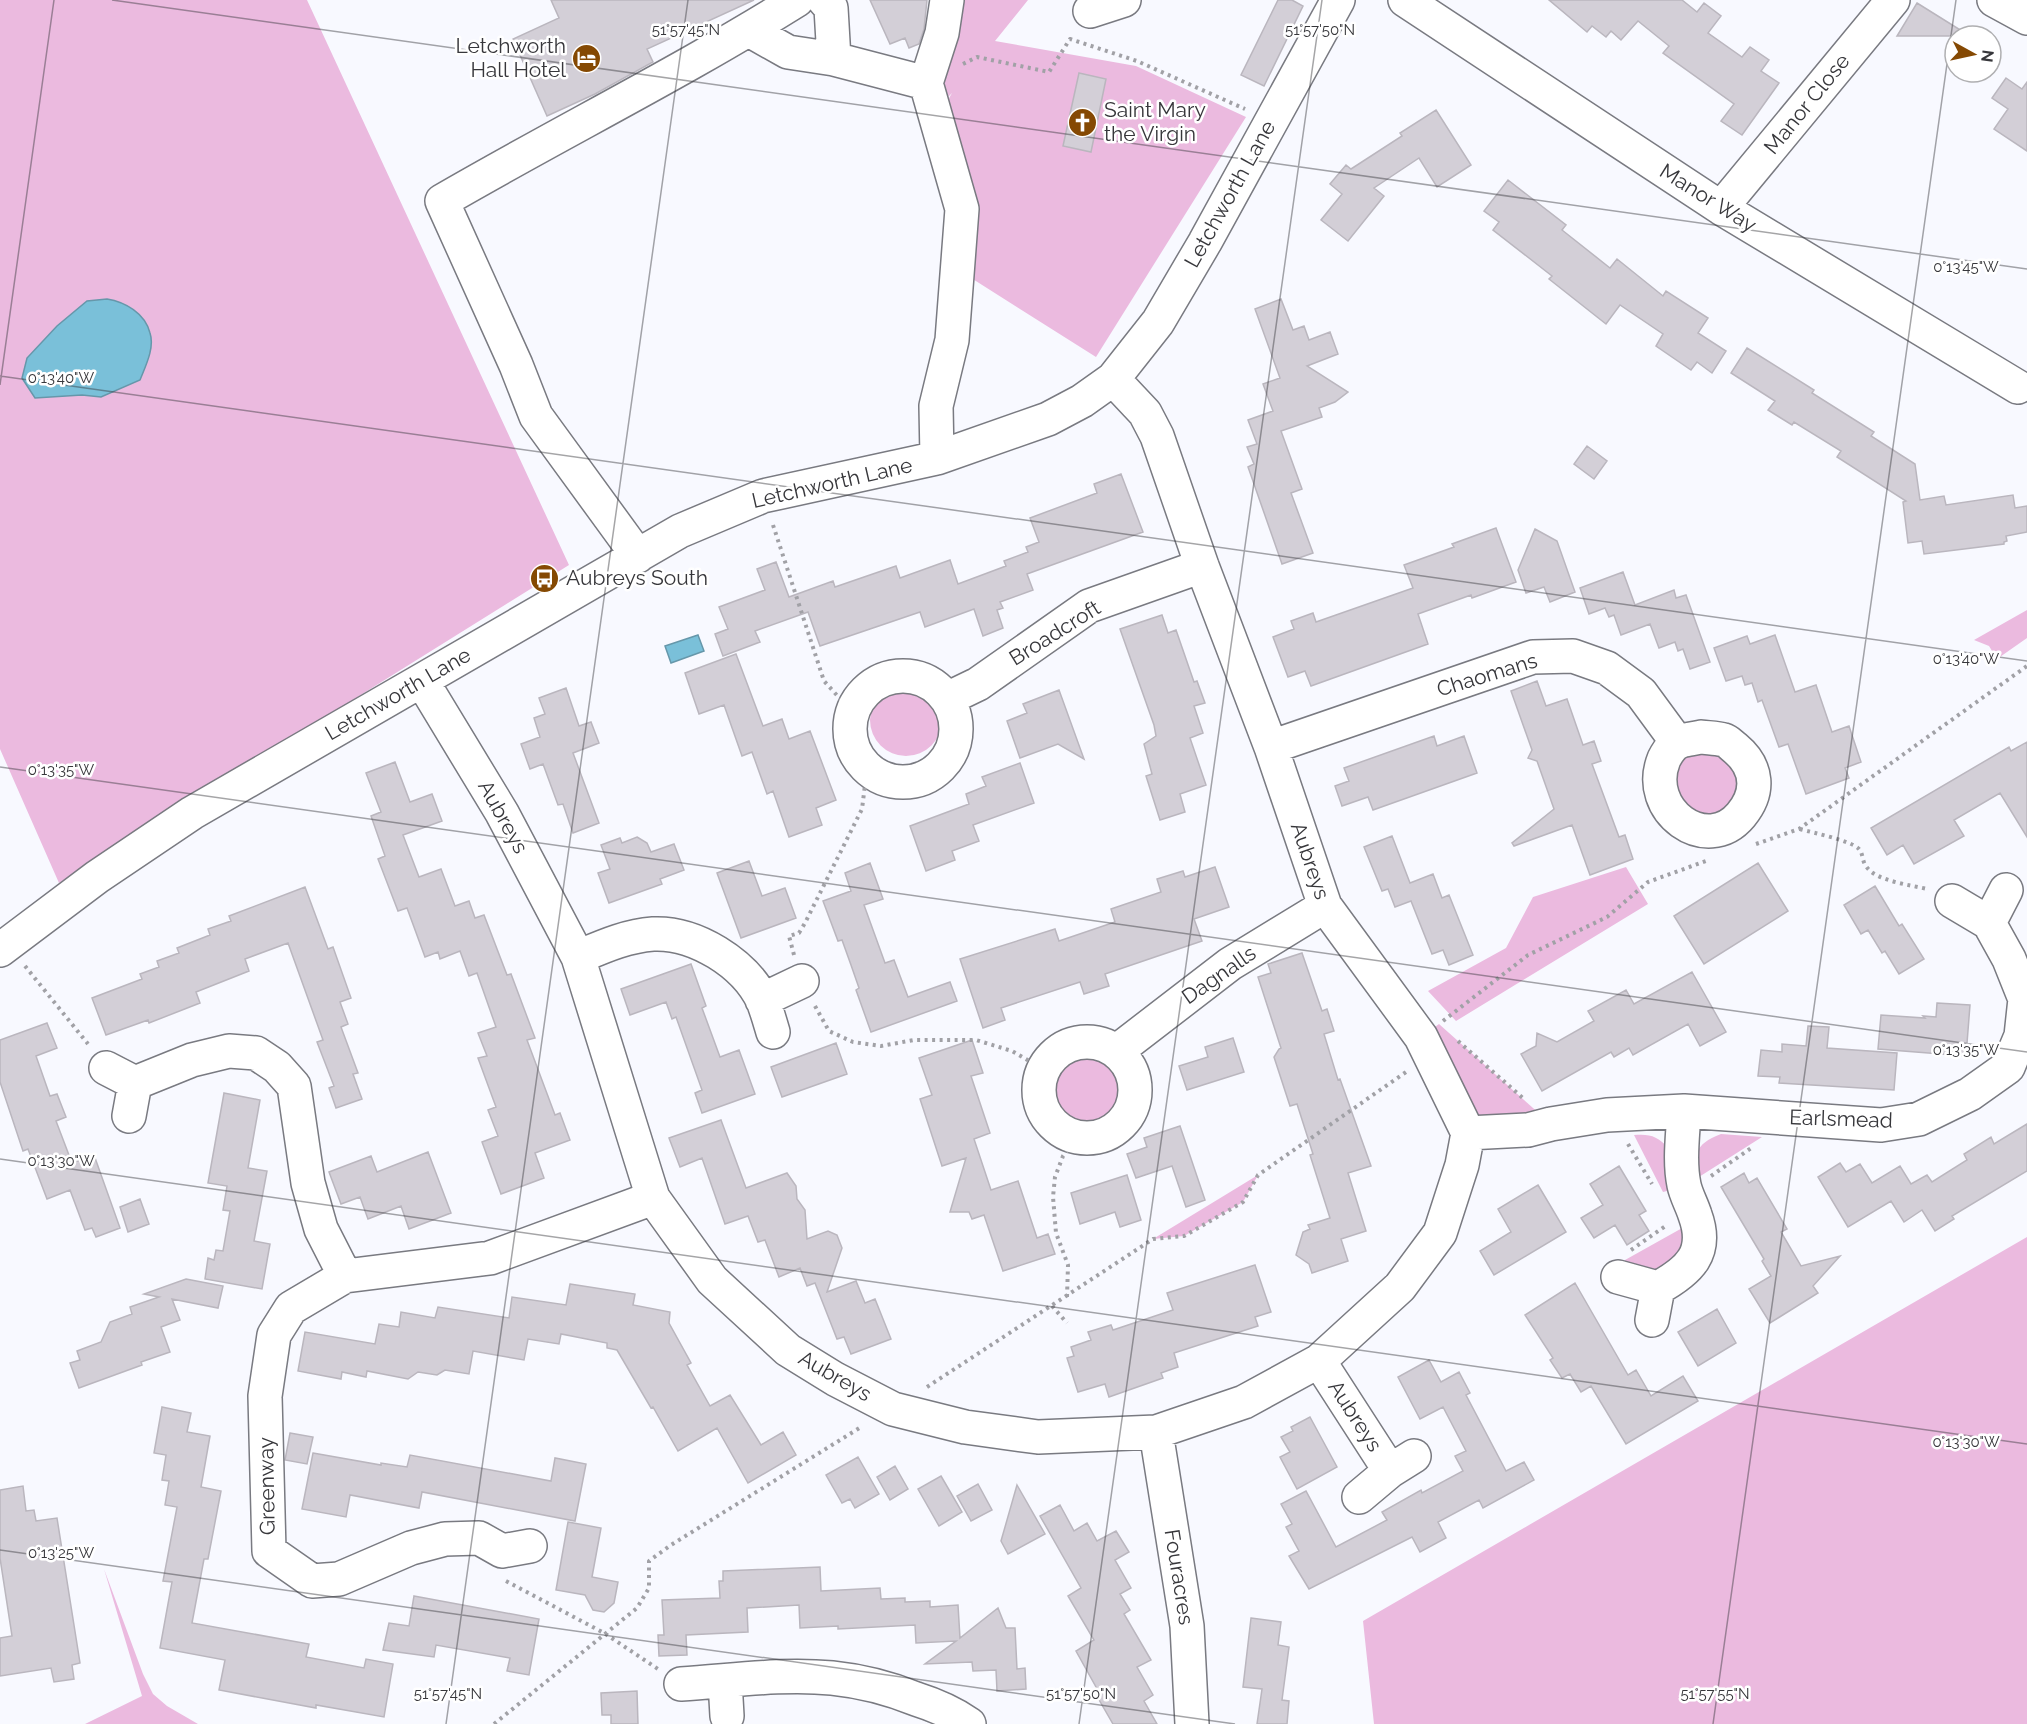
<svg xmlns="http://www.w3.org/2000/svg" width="2027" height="1724" font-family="Raleway,sans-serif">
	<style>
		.green { fill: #ebbadf }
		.water { fill: #7ac0d9; stroke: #6697aa; stroke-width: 1.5 }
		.building { fill: #d3cfd7; stroke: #bab6be; stroke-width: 1.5 }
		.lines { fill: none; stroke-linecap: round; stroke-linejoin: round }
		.minor-casing { stroke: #797a81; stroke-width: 36 }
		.path { stroke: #a1a1a6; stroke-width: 4; stroke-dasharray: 3 4.5; stroke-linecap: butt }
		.minor { stroke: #fff; stroke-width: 33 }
		.ticks { fill: none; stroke: #37373b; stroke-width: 1.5; stroke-opacity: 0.45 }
		.labels { text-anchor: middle; stroke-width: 5; stroke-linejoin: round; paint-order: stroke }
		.poi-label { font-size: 21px; fill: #37373b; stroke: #fff; text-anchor: start }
		.street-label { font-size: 21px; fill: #37373b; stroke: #fff }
		.ticks-label { font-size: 15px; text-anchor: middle; fill: #37373b; stroke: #fff; stroke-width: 5; stroke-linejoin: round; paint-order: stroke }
	</style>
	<rect width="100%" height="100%" fill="#f8f9ff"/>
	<path class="green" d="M0 0H307L569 565 59 883 0 749Z
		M960 0H1028L995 41 1136 66 1246 117 1096 357 968 276 945 105 952 93 945 100 940 94Z
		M2027 610V638L1997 659 1989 646 1974 640Z
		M870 720a36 36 0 1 1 72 0a36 36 0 1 1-72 0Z
		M1725 740 1750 804 1681 823 1666 755Z
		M1626 867 1648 904 1456 1021 1428 991 1506 948 1533 897Z
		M1439 1024 1551 1124 1468 1133 1421 1037Z
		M1047 1090a40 40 0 1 1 80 0a40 40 0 1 1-80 0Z
		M1721 1134 1762 1137 1691 1182C1696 1154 1693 1145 1721 1134Z
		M1634 1135C1652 1134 1656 1136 1670 1149L1671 1190 1663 1192Z
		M1258 1175 1243 1202 1184 1236 1153 1239Z
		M1684 1227 1688 1242 1658 1275 1623 1269 1625 1260Z
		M2027 1237V1724H1374L1363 1621Z
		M104 1569 143 1674 153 1694 167 1706 198 1724H85L142 1696Z"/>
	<path class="water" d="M107 299C125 302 145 313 150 333 155 348 145 367 140 380L101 397 82 395 35 398 22 378 27 358 57 326 87 301Z
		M698 635 704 651 671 663 665 646Z"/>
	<path class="building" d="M551 0H754L647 49 653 62 595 94 547 116 513 39 559 18Z
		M870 0H927L924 29 919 44 909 48 905 38 890 44Z
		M1278 0H1292L1303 6 1264 86 1241 75Z
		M1549 0H1682L1697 12 1704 3 1721 16 1708 33 1742 57 1750 47 1769 60 1761 71 1779 83 1742 135 1721 121 1734 104 1663 53 1669 46 1638 21 1621 40 1611 31 1606 37 1592 26 1587 32Z
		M1917 3 1970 36H1897Z
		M1079 73 1106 79 1091 152 1063 146Z
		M2006 78 2022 89 2027 82V151L1994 129 2008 109 1992 98Z
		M1436 110 1471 165 1437 187 1419 158 1374 188 1384 196 1348 241 1321 220 1342 194 1330 184 1346 165 1351 169 1402 136 1400 133Z
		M1508 180 1566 225 1562 230 1610 268 1617 259 1663 296 1666 291 1708 318 1698 333 1726 351 1712 373 1697 362 1691 370 1656 346 1663 334 1620 305 1606 324 1549 279 1552 276 1493 230 1499 222 1484 211Z
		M1281 299 1293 330 1304 326 1309 340 1330 332 1338 354 1307 366 1348 392 1335 402 1319 408 1322 417 1281 431 1302 489 1291 493 1313 553 1282 564 1248 467 1254 464 1247 447 1257 444 1248 420 1273 411 1263 384 1280 378 1255 309Z
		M1747 348 1814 390 1812 393 1874 432 1871 436 1915 464 1920 500 1944 496 1946 505 2013 495 2015 508 2027 506V532L2006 536 2007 541 2004 542V544L1924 554 1922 541 1908 543 1903 502 1906 501 1837 457 1841 451 1794 422 1792 425 1768 410 1775 401 1731 373Z
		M1587 446 1607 461 1594 479 1574 464Z
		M1121 474 1143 532 1027 574 1033 590 1000 602 1003 608 997 610 1003 628 983 636 974 609 925 627 920 612 820 646 808 612 755 631 760 642 723 656 715 634 728 629 719 607 765 590 757 569 776 562 789 597 833 581 835 587 896 566 900 578 950 560 958 584 1006 566 1004 561 1028 552 1026 547 1039 542 1030 518 1097 493 1094 484Z
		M1496 528 1516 582 1472 598 1471 595 1418 614 1428 644 1311 686 1305 671 1288 677 1273 637 1294 629 1291 621 1313 613 1316 622 1413 588 1404 565 1454 547 1452 544Z
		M1535 529 1557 541 1575 592 1550 602 1544 587 1526 593 1518 570Z
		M1623 572 1635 605 1674 590 1676 598 1686 595 1710 662 1690 669 1683 649 1678 651 1675 642 1659 648 1650 624 1621 635 1614 615 1609 617 1605 608 1589 614 1580 588Z
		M1162 615 1168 633 1176 630 1194 682 1197 681 1205 703 1194 706 1203 733 1190 738 1206 785 1180 794 1185 812 1160 820 1146 776 1152 774 1144 744 1156 736 1154 725 1120 629Z
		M1775 635 1795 692 1816 685 1832 732 1849 726 1861 762 1845 768 1849 778 1806 794 1788 744 1779 747 1762 700 1758 702 1752 683 1745 685 1742 676 1726 681 1714 648 1747 636 1750 644Z
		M736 654 763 726 782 719 789 739 810 731 836 800 816 808 822 825 789 837 773 791 767 794 752 752 742 756 724 705 699 714 685 673Z
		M1537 681 1546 706 1567 699 1583 745 1594 741 1601 761 1592 764 1619 837 1625 835 1633 859 1590 875 1572 825 1514 846 1512 843 1554 809 1537 761 1528 758 1532 750 1511 691Z
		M566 688 579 726 591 722 599 743 573 753 599 823 573 833 563 804 558 805 543 764 530 769 521 744 540 737 534 718 545 714 539 698Z
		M1059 690 1084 759 1058 744 1020 758 1007 721 1027 713 1023 704Z
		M1434 736 1437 746 1464 736 1477 773 1373 810 1368 797 1342 806 1335 786 1349 781 1344 768Z
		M2027 742V837L2000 793 1954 820 1964 836 1914 864 1903 845 1887 855 1871 828 2009 747 2011 751Z
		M395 762 410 802 432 794 442 821 403 835 419 877 441 869 455 906 469 901 475 918 484 915 507 975 511 974 535 1038 527 1040 555 1115 560 1113 570 1140 535 1153 544 1178 501 1194 482 1142 498 1136 488 1110 496 1107 478 1058 487 1056 478 1033 496 1027 477 973 469 976 460 951 440 959 438 952 425 957 407 908 398 911 378 859 385 856 371 816 381 812 366 773Z
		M1020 763 1034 803 973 825 979 841 952 851 955 860 926 871 910 826 969 804 966 794 986 786 982 777Z
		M1392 836 1410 883 1433 874 1442 898 1449 895 1473 955 1449 965 1443 950 1432 954 1411 901 1395 907 1388 889 1382 891 1364 847Z
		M637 837 647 843 651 852 674 844 684 870 660 879 662 884 609 903 598 873 610 869 601 845 620 838 622 843Z
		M749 861 762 896 785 888 796 918 741 938 717 873Z
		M870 863 883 899 864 905 885 963 894 960 908 997 950 982 957 1001 871 1032 856 990 859 988 851 965 842 940 838 941 823 901 851 891 845 873Z
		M1758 863 1788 911 1704 964 1674 916Z
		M1215 867 1229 907 1194 919 1202 941 1105 974 1109 986 1084 994 1080 982 1001 1008 1005 1020 983 1028 960 959 1055 929 1059 941 1115 922 1111 909 1161 892 1157 879 1183 871 1185 877Z
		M1875 886 1899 926 1902 924 1924 959 1899 974 1885 951 1882 953 1868 930 1861 934 1844 905Z
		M305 887 328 949 333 947 351 998 340 1002 348 1024 341 1027 358 1073 353 1074 362 1099 336 1108 329 1088 334 1086 317 1042 323 1040 288 943 245 959 249 971 196 992 200 1003 149 1023 148 1020 106 1035 92 998 142 979 140 974 159 967 157 961 179 953 177 948 210 935 208 929 231 921 229 916Z
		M1302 953 1322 1011 1327 1009 1334 1031 1324 1034 1338 1080 1340 1079 1371 1166 1348 1173 1366 1231 1341 1239 1348 1261 1312 1273 1309 1264 1296 1255 1303 1232 1310 1229 1308 1225 1330 1218 1310 1155 1313 1154 1297 1104 1290 1106 1274 1057 1279 1049 1281 1048 1258 977 1271 973 1268 964Z
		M691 964 706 1006 702 1008 720 1057 739 1050 755 1094 702 1113 695 1093 702 1090 676 1017 672 1019 666 1002 630 1015 621 989Z
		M1692 972 1726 1032 1700 1046 1688 1024 1633 1055 1629 1048 1614 1057 1611 1052 1542 1091 1521 1054 1536 1046 1537 1033 1557 1042 1594 1021 1588 1011 1626 990 1634 1004Z
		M1937 1003 1970 1005 1966 1056 1878 1049 1881 1015 1925 1018 1923 1016 1936 1017Z
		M47 1023 57 1048 36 1056 50 1096 57 1094 66 1117 56 1121 72 1163 94 1155 120 1228 96 1237 92 1228 85 1230 70 1190 47 1199 28 1149 23 1151 0 1082V1040Z
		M1808 1026 1829 1027 1827 1048 1897 1053 1894 1090 1779 1083 1780 1077 1758 1076 1761 1050 1782 1052V1044L1806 1046Z
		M1233 1038 1244 1072 1187 1090 1179 1066 1208 1057 1205 1047Z
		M972 1040 983 1073 971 1076 990 1133 974 1139 991 1190 1018 1181 1037 1238 1048 1234 1055 1254 1003 1271 984 1215 972 1219 969 1212H950L966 1158 942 1166 920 1099 932 1095 919 1058Z
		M836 1043 847 1074 782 1097 771 1067Z
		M224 1093 260 1100 248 1168 267 1171 254 1241 270 1244 262 1289 205 1279 208 1258 214 1260 216 1250 223 1251 230 1211 223 1210 227 1186 208 1183Z
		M721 1120 746 1188 787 1173 796 1186 797 1199 805 1210 807 1239 828 1231 837 1235 842 1248 827 1292 856 1281 865 1303 875 1299 891 1339 851 1354 844 1337 837 1339 815 1283 807 1286 800 1268 779 1277 765 1240 758 1242 748 1216 725 1224 702 1158 680 1167 669 1138Z
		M2027 1124V1171L1952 1216 1954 1219 1935 1231 1922 1210 1904 1222 1891 1201 1848 1227 1818 1177 1840 1163 1846 1172 1860 1164 1872 1183 1900 1166 1911 1184 1927 1175 1932 1182 1967 1160 1964 1154 1991 1137 1994 1144Z
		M1180 1126 1205 1200 1186 1207 1172 1166 1136 1178 1127 1154 1147 1147 1144 1138Z
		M428 1152 451 1213 409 1229 401 1206 368 1219 360 1197 341 1204 329 1172 371 1156 377 1172Z
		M1619 1166 1646 1211 1639 1215 1649 1231 1627 1245 1615 1225 1594 1238 1581 1218 1603 1205 1590 1184Z
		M1744 1173 1749 1183 1757 1178 1787 1229 1781 1232 1801 1266 1840 1256 1813 1286 1818 1293 1770 1323 1749 1289 1771 1276 1762 1261 1764 1259 1721 1187Z
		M1127 1175 1141 1220 1120 1227 1115 1212 1080 1224 1071 1193Z
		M1538 1185 1566 1232 1494 1275 1480 1251 1511 1232 1498 1209Z
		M140 1199 149 1224 128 1232 120 1207Z
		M1255 1265 1271 1312 1255 1317 1258 1326 1174 1353 1178 1367 1161 1373 1163 1378 1109 1397 1105 1384 1078 1392 1067 1358 1074 1356 1071 1347 1091 1340 1088 1332 1111 1325 1113 1330 1173 1310 1167 1293Z
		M186 1279 223 1286 218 1308 172 1299 180 1320 161 1327 170 1352 141 1362 142 1365 79 1388 70 1363 80 1360 77 1351 101 1342 110 1322 132 1314 130 1307 159 1297 144 1294Z
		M1575 1283 1628 1375 1636 1370 1651 1396 1683 1376 1698 1401 1626 1444 1591 1386 1581 1392 1570 1374 1562 1378 1550 1360 1553 1358 1525 1315Z
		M570 1284 635 1294 633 1305 670 1312 669 1323 691 1363 687 1365 710 1406 730 1395 761 1445 783 1432 796 1455 748 1483 717 1428 678 1451 653 1407 651 1408 617 1350 607 1348V1343L561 1334 559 1344 528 1339 524 1360 473 1351 469 1374 445 1370 437 1375 418 1372 408 1379 367 1371 366 1377 342 1372 341 1379 298 1371 305 1332 375 1344 379 1324 399 1327 401 1312 435 1318 438 1307 509 1318 512 1297 566 1305Z
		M1717 1309 1736 1343 1698 1366 1678 1332Z
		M1429 1360 1441 1382 1459 1372 1470 1393 1466 1395 1506 1471 1524 1462 1534 1480 1483 1508 1479 1500 1438 1522 1446 1538 1420 1552 1412 1537 1309 1589 1289 1556 1299 1551 1286 1527 1292 1524 1281 1504 1306 1491 1336 1547 1387 1520 1382 1512 1421 1490 1422 1493 1463 1471 1455 1456 1466 1451 1443 1407 1420 1419 1398 1377Z
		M162 1407 191 1413 187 1432 210 1436 201 1487 221 1491 208 1559H204L192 1623 309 1644 306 1657 364 1668 366 1659 393 1664 384 1717 316 1705V1708L219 1690 225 1660 160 1648 172 1582 163 1581 177 1507 165 1505 169 1481 162 1480 166 1455 154 1453Z
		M1310 1417 1337 1467 1297 1489 1280 1457 1290 1452 1281 1437 1293 1431 1291 1427Z
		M290 1433 313 1437 307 1464 285 1460Z
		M313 1453 381 1465V1463L407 1467 410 1455 551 1481 555 1458 586 1464 575 1521 422 1492 419 1508 350 1495 346 1517 302 1509Z
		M858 1457 879 1494 855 1508 850 1499 842 1503 826 1475Z
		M895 1466 908 1489 890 1500 877 1477Z
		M941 1476 962 1512 939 1526 918 1489Z
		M978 1484 992 1510 971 1521 957 1496Z
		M1017 1485 1045 1534 1008 1554 1001 1541Z
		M23 1486 26 1511 34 1510 36 1521 57 1518 80 1663 72 1665 74 1679 54 1682 51 1668 0 1676V1638L12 1636 0 1558V1490Z
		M1060 1505 1074 1531 1087 1523 1097 1541 1116 1531 1129 1552 1115 1560 1131 1588 1120 1594 1130 1610 1124 1614 1151 1660 1137 1667 1153 1695 1144 1701 1157 1724H1113L1098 1698 1101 1696 1076 1651 1094 1640 1068 1596 1081 1588 1040 1516Z
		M568 1522 601 1528 592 1577 618 1582 614 1603 604 1612 593 1610 585 1595 556 1590Z
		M820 1567 821 1591 880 1588 881 1599 905 1598V1602L930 1601V1607L958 1605 960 1638 998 1608 1006 1628H1015L1017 1669 1025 1668 1026 1689 997 1691 996 1670 973 1671 972 1662 925 1664 956 1641 916 1643 915 1625 838 1629V1626L800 1628 799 1605 747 1608 748 1632 686 1635 687 1655 659 1656 658 1635H664L662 1600 720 1598 719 1581H723V1571Z
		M414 1596 539 1619 529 1675 507 1671 510 1658 436 1645 434 1657 383 1650 389 1623 409 1626Z
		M1251 1618 1281 1622 1278 1645 1289 1647 1282 1700 1289 1701 1287 1724H1257L1262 1689 1243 1687Z
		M637 1691 638 1724H611V1715H602L601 1693Z"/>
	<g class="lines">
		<defs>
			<path id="minor" d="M1405 0 1721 208 2018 387
				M1994 0 2027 18
				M1090 11 1124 0
				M749 30 788 52 834 59 831 8 824 0
				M834 59 926 83 962 209 952 340 936 406 937 458
				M926 83 942 33 947 0
				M1721 208 1893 0
				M638 556 536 416 516 365 442 201C559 133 682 72 797 0
				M850 729a53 53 0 1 1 106 0a53 53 0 1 1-106 0Z
				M422 681 502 813 578 957 653 1198 712 1280 788 1350 835 1379 893 1409 965 1427 1038 1437 1156 1432 1244 1402 1319 1361 1400 1287 1440 1233 1462 1165 1468 1133 1421 1037 1325 906 1271 747 1202 566 1157 436 1145 413 1113 379
				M947 699 978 684 1089 606 1202 566
				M1701 737C1708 738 1717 738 1724 740 1728 741 1731 745 1735 748 1758 767 1760 792 1741 815 1707 856 1643 811 1664 759 1667 753 1673 744 1679 742 1685 739 1694 739 1701 737Z
				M1271 747 1533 657 1573 656 1607 668 1641 693 1677 742
				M1989 923 2006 890
				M0 950 97 877 192 813 680 531 763 496 937 458 1048 419 1082 401 1113 379 1158 322 1205 242 1338 0
				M578 957C602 947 626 936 653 934 695 932 745 963 763 1001 767 1011 770 1022 773 1032
				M762 1000 802 981
				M1039 1090a48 48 0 1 1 96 0a48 48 0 1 1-96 0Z
				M1117 1051 1230 964 1325 906
				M106 1068 135 1083
				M129 1116 135 1083 192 1060 229 1051 256 1053 277 1067 294 1086 308 1183 321 1229 345 1276
				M1468 1133 1528 1130 1551 1124 1607 1115 1684 1111 1881 1125 1919 1119 1970 1094 2008 1067 2021 1036 2025 999 2009 959 1989 923 1952 901
				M1618 1277 1658 1288C1689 1271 1709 1253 1695 1215 1692 1205 1686 1195 1684 1185 1679 1161 1683 1134 1684 1111
				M1652 1320 1658 1288
				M1319 1361 1390 1471
				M1156 1432 1187 1626 1192 1724
				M1359 1497 1390 1471 1414 1456
				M530 1546 502 1551 479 1538 445 1539 411 1548 339 1579 312 1581 269 1551 265 1396 274 1335 291 1308 345 1276 490 1258 653 1198
				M725 1681 727 1716
				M681 1684C731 1681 782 1673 832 1678 861 1681 889 1688 916 1699 935 1705 953 1713 969 1724"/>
		</defs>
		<use href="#minor" class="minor-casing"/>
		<path class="path" d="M963 64 977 57 1049 72 1070 39 1137 61 1245 109
			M773 525 824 681 852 712
			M1800 829C1813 833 1850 840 1859 849 1863 853 1862 861 1866 866 1875 881 1911 885 1927 889
			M1756 844 1799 829 2027 666
			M794 955 789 936 799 933 805 923 862 809 867 769
			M25 966 88 1044
			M815 1006 829 1031 853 1042 881 1046 914 1040H976L1012 1051 1043 1069
			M1443 1021 1528 955 1607 917 1648 882 1706 861
			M1458 1041 1524 1099
			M1628 1144 1652 1184
			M1711 1176 1754 1146
			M1631 1250 1667 1225
			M1067 1297 1068 1265 1056 1233 1053 1197 1055 1177 1063 1156 1076 1139
			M1052 1306 1067 1323
			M927 1387 1153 1239 1184 1236 1243 1202 1258 1175 1406 1072
			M506 1581 604 1633 658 1669
			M494 1724 637 1608 649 1588V1561L671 1545 861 1427"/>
		<use href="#minor" class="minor"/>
	</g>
	<path class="ticks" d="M112 0 2027 269M0 376 2027 661M0 385 54 0M0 767 2027 1052M0 1159 2027 1444M0 1550 1235 1724M446 1724 688 0M1079 1724 1322 0M1713 1724 1956 0"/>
	<defs>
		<symbol id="hotel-disc" viewBox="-11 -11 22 22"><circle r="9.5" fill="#854903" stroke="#fff"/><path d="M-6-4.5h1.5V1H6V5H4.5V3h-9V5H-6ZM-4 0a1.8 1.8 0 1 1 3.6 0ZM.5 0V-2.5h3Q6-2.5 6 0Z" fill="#fff"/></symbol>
		<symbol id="church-disc" viewBox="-11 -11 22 22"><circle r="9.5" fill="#854903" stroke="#fff"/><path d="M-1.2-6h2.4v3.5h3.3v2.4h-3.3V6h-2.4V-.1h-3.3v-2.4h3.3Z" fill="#fff"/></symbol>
		<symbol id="bus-disc" viewBox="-11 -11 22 22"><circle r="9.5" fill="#854903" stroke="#fff"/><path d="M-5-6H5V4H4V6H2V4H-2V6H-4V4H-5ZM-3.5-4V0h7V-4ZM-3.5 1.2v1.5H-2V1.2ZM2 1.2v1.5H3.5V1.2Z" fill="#fff"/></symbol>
	</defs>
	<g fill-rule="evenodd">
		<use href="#hotel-disc" x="570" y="42" width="33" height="33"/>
		<use href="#church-disc" x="1066" y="106" width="33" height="33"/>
		<use href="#bus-disc" x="528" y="562" width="33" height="33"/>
	</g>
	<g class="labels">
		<g class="poi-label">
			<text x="566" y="53" text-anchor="end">Letchworth<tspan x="566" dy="24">Hall Hotel</tspan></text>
			<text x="1104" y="117">Saint Mary<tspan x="1104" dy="24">the Virgin</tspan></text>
			<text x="566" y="585">Aubreys South</text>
		</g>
		<g class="street-label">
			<text transform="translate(1807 104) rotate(-51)" y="7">Manor Close</text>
			<text transform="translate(1230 194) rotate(-61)" y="7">Letchworth Lane</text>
			<text transform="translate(1708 198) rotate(32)" y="7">Manor Way</text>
			<text transform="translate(832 483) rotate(-13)" y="7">Letchworth Lane</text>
			<text transform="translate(1055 633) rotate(-32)" y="7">Broadcroft</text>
			<text transform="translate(1487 675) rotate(-17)" y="7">Chaomans</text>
			<text transform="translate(398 694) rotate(-30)" y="7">Letchworth Lane</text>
			<text transform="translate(503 817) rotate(61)" y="7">Aubreys</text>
			<text transform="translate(1310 861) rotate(71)" y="7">Aubreys</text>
			<text transform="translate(1219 975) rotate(-35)" y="7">Dagnalls</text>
			<text transform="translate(1841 1119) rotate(2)" y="7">Earlsmead</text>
			<text transform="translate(835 1376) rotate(30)" y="7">Aubreys</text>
			<text transform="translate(1355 1416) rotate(57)" y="7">Aubreys</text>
			<text transform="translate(267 1486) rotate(-91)" y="7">Greenway</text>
			<text transform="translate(1179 1577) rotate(81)" y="7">Fouracres</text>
		</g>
	</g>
	<g class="ticks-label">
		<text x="686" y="35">51°57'45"N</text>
		<text x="1320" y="35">51°57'50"N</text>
		<text x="1966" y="272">0°13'45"W</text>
		<text x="61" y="383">0°13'40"W</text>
		<text x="1966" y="664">0°13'40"W</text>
		<text x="61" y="775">0°13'35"W</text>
		<text x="1966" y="1055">0°13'35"W</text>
		<text x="61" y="1166">0°13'30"W</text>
		<text x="1966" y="1447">0°13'30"W</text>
		<text x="61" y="1558">0°13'25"W</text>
		<text x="448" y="1699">51°57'45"N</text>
		<text x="1081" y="1699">51°57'50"N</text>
		<text x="1715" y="1699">51°57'55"N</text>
	</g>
	<g transform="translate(1973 54) rotate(98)"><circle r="28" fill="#ffffff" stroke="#afafb1" stroke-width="1.5"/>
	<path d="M0-4.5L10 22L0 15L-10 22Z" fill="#854903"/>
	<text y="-9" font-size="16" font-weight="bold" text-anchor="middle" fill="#37373b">N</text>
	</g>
</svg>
